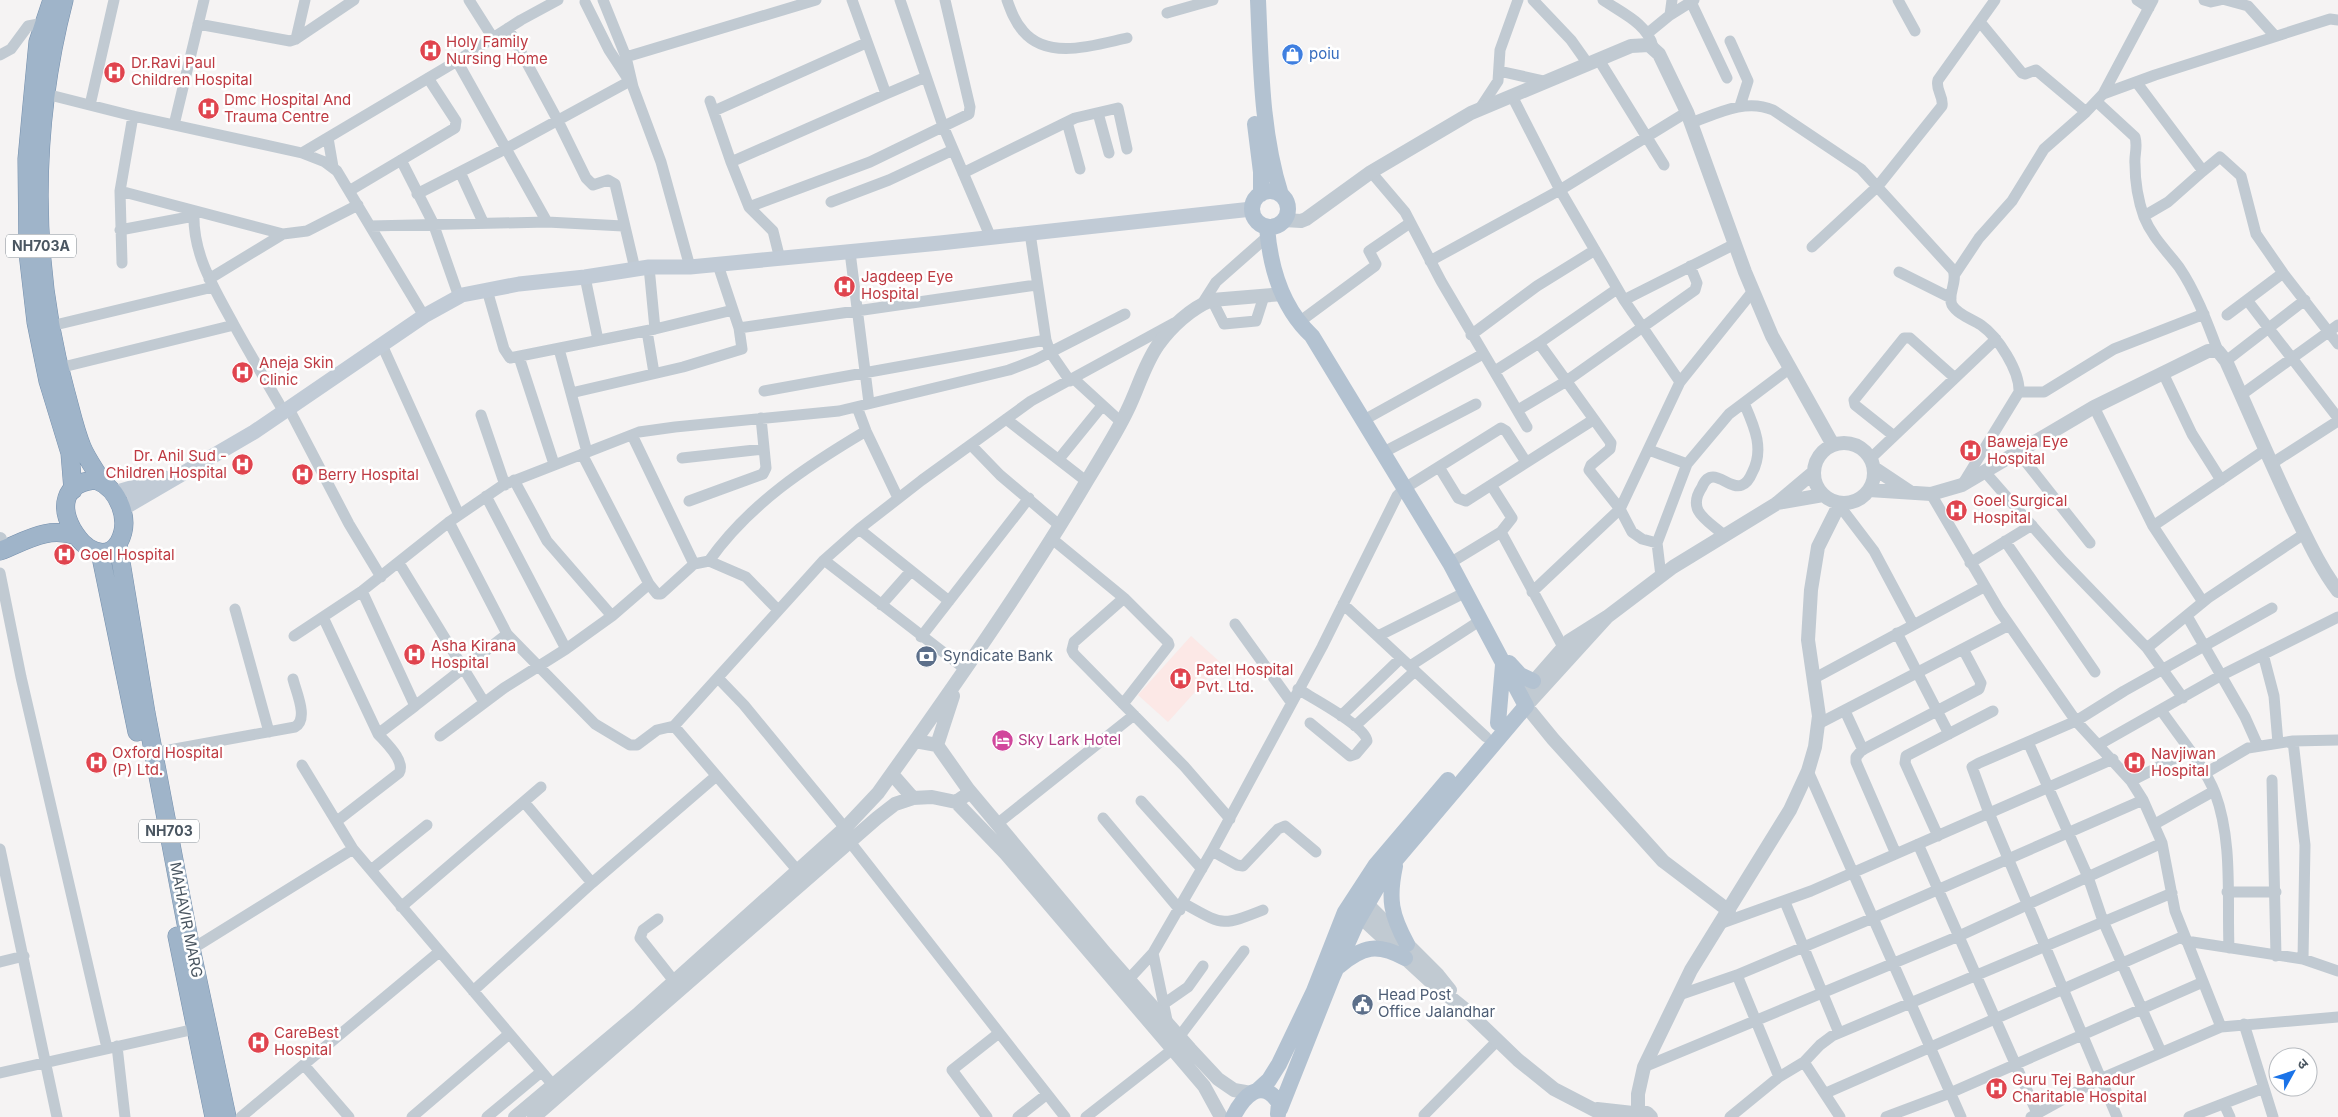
<svg xmlns="http://www.w3.org/2000/svg" width="2338" height="1117" font-family="Inter,'Noto Sans Devanagari',sans-serif">
	<style>
		.medical { fill: #fce8e6 }
		.lines { fill: none; stroke-linecap: round; stroke-linejoin: round }
		.trunk-casing { stroke: #7690ad; stroke-width: 19 }
		.minor { stroke: #c1cad2; stroke-width: 11 }
		.tertiary { stroke: #c1cad2; stroke-width: 14 }
		.secondary { stroke: #c1cbd6; stroke-width: 15 }
		.primary { stroke: #b3c2d1; stroke-width: 16 }
		.trunk { stroke: #9fb4c9; stroke-width: 18 }
		.labels { text-anchor: middle; stroke-width: 5; stroke-linejoin: round; paint-order: stroke }
		.shield { fill: #fff; stroke: #808990; stroke-width: 1 }
		.shield-label { font-size: 14px; font-weight: bold; fill: #4a5661 }
		.health-label { font-size: 15px; fill: #be3a42; stroke: #fff; text-anchor: start }
		.shop-label { font-size: 15px; fill: #366cbe; stroke: #fff; text-anchor: start }
		.service-label { font-size: 15px; fill: #4e5e75; stroke: #fff; text-anchor: start }
		.hotel-label { font-size: 15px; fill: #b23c85; stroke: #fff; text-anchor: start }
		.street-label { font-size: 15px; fill: #4a5661; stroke: #fff }
	</style>
	<rect width="100%" height="100%" fill="#f5f3f3"/>
	<path class="medical" d="M1191 636 1221 663 1168 722 1138 695Z"/>
	<g class="lines">
		<defs>
			<path id="trunk" d="M52 0 38 42 32 105 27 159 28 253 36 322 48 381 70 453 73 490
				M64 0C31 127 30 266 66 393 71 411 75 430 82 447 87 459 96 471 103 483
				M96 480C119 489 131 520 119 542 94 585 27 485 96 480Z
				M118 544 146 713 189 939 227 1117
				M0 551C28 540 47 526 77 536
				M100 552 137 732
				M177 936 214 1117"/>
		</defs>
		<use href="#trunk" class="trunk-casing"/>
		<path class="minor" d="M469 0 493 38
			M603 0 626 57 633 87 661 162 690 267
			M900 0 943 126 991 238
			M1007 0C1011 11 1015 22 1023 31 1048 61 1095 45 1127 38
			M1533 0 1571 40 1588 64
			M1603 0C1622 13 1648 24 1653 47
			M1898 0 1915 31
			M2137 0 2149 8
			M2204 0 2211 2 2220 0
			M2226 0 2248 6 2275 36
			M585 2 609 50 628 79
			M1691 2 1727 78
			M1167 13 1213 0
			M1670 15 1694 0
			M1980 22 2022 73 2025 74 2036 70 2086 112 2103 94 2153 0
			M198 24 290 41 296 39 354 0
			M508 28 557 119 586 178 593 185 608 180 615 184 635 269
			M1648 33 1670 15 1672 0
			M296 39 305 0
			M1730 41 1748 81 1740 106
			M0 55 11 49 28 26 44 23
			M626 57 816 0
			M1599 60 1664 165
			M457 61 547 222
			M1499 71 1544 81
			M2137 83 2203 171 2220 157 2241 176 2256 234 2283 273
			M46 94 133 116 302 153 325 162 337 171 424 316
			M886 94 926 77
			M2103 94 2155 75 2330 19 2338 20
			M1512 96 1560 190 1624 300 1680 382
			M710 101 731 162 749 207 773 231 780 259
			M2097 102 2135 137C2138 147 2134 155 2135 164 2135 182 2138 200 2144 217 2152 237 2166 250 2179 267 2196 292 2207 322 2218 351
			M90 105 114 0
			M1479 110 1498 81 1500 50 1518 0
			M714 111 866 43
			M1098 113 1109 153
			M1067 122 1080 169
			M1691 123C1716 114 1745 98 1773 110L1861 169 1953 270C1958 282 1947 294 1952 305 1958 315 1972 319 1981 325 1998 337 2020 371 2019 392L1962 485
			M174 125 204 0
			M328 138 333 167
			M302 153 457 61 521 20 558 0
			M401 160 433 223 459 297
			M731 162 886 94 852 0
			M460 172 483 222
			M1371 172 1405 212 1441 281 1527 427
			M963 173 1075 118 1118 108 1127 149
			M120 191 283 234 307 231 358 205
			M349 191 455 128 456 121 428 78
			M417 194 507 148 630 81
			M831 202 889 180 953 150
			M749 207 870 162 969 114 970 107 945 0
			M194 211C192 254 214 288 234 325 250 354 267 383 284 412
			M2144 216 2168 202 2203 171
			M370 226 547 222 623 226
			M120 230 194 216
			M1030 233 1046 340 1050 352 1070 381
			M1812 247 1878 186 1942 106C1944 96 1935 90 1938 80L1995 0
			M850 252 869 403
			M1430 261 1560 190 1687 112
			M122 263 120 191 133 116
			M649 267 655 329
			M1899 272 1951 298
			M1955 274 1979 238 2012 201 2044 149 2086 112
			M585 277 598 340
			M209 279 283 234
			M1617 289 1539 343 1611 443 1610 449 1591 465 1589 470 1620 509 1632 532 1642 539 1657 543 1661 576
			M487 290 504 349 510 358 655 329 733 310
			M1212 300 1224 324 1256 321 1264 296
			M1624 300 1735 244
			M2247 300 2338 418
			M1202 304 1216 282 1268 236
			M2227 315 2283 273 2338 344
			M1306 317 1375 266 1376 264 1369 251 1410 223
			M51 326 213 287
			M739 328 1036 285
			M647 331 654 373
			M1471 335 1537 286 1595 250
			M382 345 459 515
			M559 349 587 452
			M519 357 554 464
			M2226 361 2305 300
			M59 368 234 325
			M1495 371 1539 343
			M2163 373 2192 434 2221 480
			M1074 379 1121 422
			M764 391 1046 340
			M2019 392H2044L2114 349 2204 314
			M571 393 683 367 742 349 739 328 718 265
			M2241 395 2338 325
			M857 407 866 431 898 498
			M2094 407 2153 526 2203 602
			M289 409 349 524 381 577
			M1518 410 1565 382 1695 290 1697 283 1690 266
			M481 415 505 485
			M1006 419 1086 481
			M1364 420 1483 354
			M632 435 694 564
			M1894 436 1855 405 1854 400 1904 338H1910L1955 378
			M971 445 1000 475 1059 525
			M1649 450 1687 464 1657 543
			M1384 452 1476 404
			M2018 452 2090 543
			M582 454 649 584 657 594H661L694 564 709 561
			M682 458 764 449
			M1871 458 1996 339
			M1059 459 1102 406
			M1687 464 1729 414 1790 368
			M2271 464 2338 421
			M1439 467 1458 498 1466 501 1593 420
			M1985 472 2062 560 2147 648 2183 698
			M514 480 547 541 612 616
			M1491 485 1512 518 1501 532
			M1931 494 1999 610 2060 698 2076 721 2131 781 2143 800 2162 843 2175 911 2221 1027
			M486 496 566 649
			M689 501 763 474 766 468 761 418
			M1839 505 1874 551 1913 624
			M449 522 507 634 595 724 630 745H637L657 730 674 726 824 560 859 529 922 480 1031 401 1174 323
			M2153 526 2265 450
			M859 529 949 601
			M1724 535C1707 520 1686 511 1702 487 1704 482 1707 477 1713 477 1722 477 1733 489 1742 485 1747 483 1750 478 1752 473 1765 449 1754 426 1744 403
			M1051 538 1124 598 1168 642 1169 645 1123 704
			M2005 541 2095 672
			M824 560 965 669
			M399 563 484 702
			M1450 563 1501 532 1563 647
			M1970 563 2032 525
			M0 573 21 677 107 1048
			M1532 592 1620 509 1680 382 1753 291
			M1124 598 1074 642 1072 650 1074 654 1184 766 1230 819
			M1343 604 1486 737
			M881 605 911 571
			M235 609 269 732
			M778 610 746 577 709 561C749 504 807 466 866 431
			M2187 616 2245 717 2258 746
			M323 617 378 734
			M1235 624 1291 702
			M1897 633 1949 734
			M294 636 362 591 449 522 503 485 639 432 675 427 839 411 1009 370 1035 360 1125 314
			M1378 636 1466 592
			M921 637 1029 498
			M2147 648 2208 598 2304 534
			M2263 654 2274 696 2278 743
			M1410 666 1481 620
			M718 678 744 705 845 828
			M1813 679 1984 587
			M1298 689C1312 698 1366 726 1367 741L1356 754 1350 756 1310 723
			M415 706 507 634
			M2161 710C2178 735 2204 765 2215 793 2233 841 2227 898 2229 948
			M1845 711 1863 750
			M1341 716 1401 658
			M1818 724 2009 625
			M674 726 798 871
			M1355 726 1415 671
			M440 736 504 688 566 649 612 616 649 584
			M2293 741 2305 845 2303 959
			M2028 742 2088 877 2103 921 2161 1052
			M2100 744 2220 676 2338 617
			M153 753 295 727C309 719 296 692 293 679
			M302 765 353 849 553 1085
			M1808 771 1961 1117
			M2204 774 2248 748 2293 741 2338 740
			M2272 780 2276 956
			M2131 781 2190 751
			M1141 801 1202 869
			M524 802 592 883
			M1103 818 1180 910
			M337 821 399 773C406 761 386 743 378 734L415 706 362 591
			M997 824 1134 715
			M2155 824 2214 791
			M1938 836 1905 763 1906 756 1993 711
			M850 842 1065 1117
			M1918 844 2037 1113
			M0 849 57 1117
			M1212 851 1237 865 1243 866 1278 829 1285 826 1316 852
			M1896 854 1856 762V757L1862 750 1979 689 1981 683 1963 649
			M371 870 427 825
			M2227 892H2276
			M1785 902 1839 1033
			M1183 903C1223 925 1220 927 1263 910
			M401 907 541 787
			M658 919 643 930 640 938 674 981
			M1722 923 1811 891 2113 759
			M2186 941 2303 959 2338 971
			M192 949 353 849
			M1153 953 1168 1025
			M0 962 24 956
			M1737 975 1779 1077
			M1128 980 1153 953 1212 851 1322 647 1397 496 1405 488 1501 428 1506 431 1526 462
			M473 991 592 883 715 777
			M1679 995 1737 975 1873 918 2143 800
			M1165 1003 1188 987 1203 966
			M2244 1024 2273 1117
			M1179 1037 1244 951
			M117 1046 125 1117
			M1804 1062 1840 1117
			M304 1065 349 1117
			M1644 1067 1959 936 2162 843
			M0 1073 195 1029
			M1826 1093 2184 936
			M2224 1104 2230 1117
			M1424 1115 1497 1041
			M241 1117 439 952
			M412 1117 509 1034
			M487 1117 541 1072
			M987 1117 952 1070 999 1033
			M1018 1117 1046 1095
			M1086 1117 1173 1049
			M1730 1117 1779 1077 1804 1062 1820 1045 1832 1036 2172 893
			M1886 1117 1950 1093 2203 982
			M2031 1117 2100 1079 2221 1027 2338 1017
			M2117 1117 1989 813 1972 767 1979 763 2076 721 2124 691 2272 608
			M2189 1117 2264 1088"/>
		<path class="tertiary" d="M1284 220 1301 221 1306 219 1371 172 1471 113 1631 46 1649 45 1659 54 1687 112 1745 272 1772 336 1833 445
			M1814 473a30 30 0 1 1 60 0a30 30 0 1 1-60 0Z
			M1874 468 1910 492
			M1869 490 1931 494 1962 485 2094 407 2208 351H2218L2226 361C2248 410 2269 459 2292 508 2306 536 2319 566 2338 591
			M1777 503 1823 495
			M0 539V540
			M1607 617 1526 706 1553 739 1663 861 1729 911
			M1521 696 1569 641 1607 617 1673 567 1776 504 1814 472
			M915 741C975 656 1035 569 1088 479 1101 457 1116 434 1127 411 1138 389 1144 365 1158 345 1171 327 1191 308 1212 300L1283 294
			M937 745 953 696
			M968 789 1106 954 1190 1049 1218 1079 1234 1090 1251 1093
			M956 802 1006 854 1204 1086 1221 1117
			M1361 898 1438 975 1450 990
			M1353 910 1430 981 1467 1011 1518 1060 1554 1089 1608 1117
			M1597 1109 1633 1113
			M1638 1111V1094L1644 1067 1691 970 1790 810 1808 771 1815 747 1819 716 1808 640 1811 590 1818 547 1840 503
			M1631 1115 1638 1111 1647 1113 1651 1117
			M515 1117 639 1013 845 828 878 793 915 741 937 745 968 789 966 795 956 802 932 797 913 798 892 774
			M534 1117 877 818 895 804 913 798"/>
		<path class="secondary" d="M114 493 165 478
			M122 509 254 432 424 316 462 295 519 284 585 277 649 267H690L940 243 1252 209"/>
		<path class="primary" d="M1258 0C1261 65 1261 132 1281 195
			M1255 124 1261 172V194
			M1252 209a18 18 0 1 1 36 0a18 18 0 1 1-36 0Z
			M1267 227C1270 266 1282 308 1312 336L1450 563 1526 706 1387 870 1357 922 1332 978 1280 1109
			M1509 663 1520 675 1533 681
			M1498 723 1503 665
			M1395 866C1388 899 1391 915 1407 944
			M1339 966C1363 946 1377 943 1405 958
			M1258 1090 1269 1080 1279 1064 1314 991 1345 912 1375 866 1448 780
			M1233 1117C1243 1097 1261 1076 1279 1103L1278 1114"/>
		<use href="#trunk" class="trunk"/>
	</g>
	<defs>
		<symbol id="hospital-disc" viewBox="-11 -11 22 22"><circle r="9.5" fill="#e0444e" stroke="#fff"/><path d="M-5-5h3v3.5h4V-5h3V5h-3V1.5h-4V5h-3Z" fill="#fff"/></symbol>
		<symbol id="shop-disc" viewBox="-11 -11 22 22"><circle r="9.5" fill="#3f7fe0" stroke="#fff"/><path d="M-5-2.5h2.3a2.7 3.5 0 0 1 5.4 0H5L5.5 6h-11ZM-1.5-2.5h3a1.5 2.3 0 0 0-3 0Z" fill="#fff"/></symbol>
		<symbol id="bank-disc" viewBox="-11 -11 22 22"><circle r="9.5" fill="#5c6f8a" stroke="#fff"/><path d="M-6-4H6V4H-6ZM0-2.3a2.3 2.3 0 1 0 0 4.6a2.3 2.3 0 1 0 0-4.6Z" fill="#fff"/></symbol>
		<symbol id="hotel-disc" viewBox="-11 -11 22 22"><circle r="9.5" fill="#d1479c" stroke="#fff"/><path d="M-6-4.5h1.5V1H6V5H4.5V3h-9V5H-6ZM-4 0a1.8 1.8 0 1 1 3.6 0ZM.5 0V-2.5h3Q6-2.5 6 0Z" fill="#fff"/></symbol>
		<symbol id="civic-disc" viewBox="-11 -11 22 22"><circle r="9.5" fill="#5c6f8a" stroke="#fff"/><path d="M-.6-6.5H3V-4.5H.6V-3L4-1V1h2V6H-6V1h2V-1L-.6-3ZM-1.2 2.5V6h2.4V2.5Z" fill="#fff"/></symbol>
	</defs>
	<g fill-rule="evenodd">
		<use href="#hospital-disc" x="418" y="38" width="25" height="25"/>
		<use href="#shop-disc" x="1280" y="42" width="25" height="25"/>
		<use href="#hospital-disc" x="102" y="60" width="25" height="25"/>
		<use href="#hospital-disc" x="196" y="96" width="25" height="25"/>
		<use href="#hospital-disc" x="832" y="274" width="25" height="25"/>
		<use href="#hospital-disc" x="230" y="360" width="25" height="25"/>
		<use href="#hospital-disc" x="1958" y="438" width="25" height="25"/>
		<use href="#hospital-disc" x="230" y="452" width="25" height="25"/>
		<use href="#hospital-disc" x="290" y="462" width="25" height="25"/>
		<use href="#hospital-disc" x="1944" y="498" width="25" height="25"/>
		<use href="#hospital-disc" x="52" y="542" width="25" height="25"/>
		<use href="#hospital-disc" x="402" y="642" width="25" height="25"/>
		<use href="#bank-disc" x="914" y="644" width="25" height="25"/>
		<use href="#hospital-disc" x="1168" y="666" width="25" height="25"/>
		<use href="#hotel-disc" x="990" y="728" width="25" height="25"/>
		<use href="#hospital-disc" x="84" y="750" width="25" height="25"/>
		<use href="#hospital-disc" x="2122" y="750" width="25" height="25"/>
		<use href="#civic-disc" x="1350" y="992" width="25" height="25"/>
		<use href="#hospital-disc" x="246" y="1030" width="25" height="25"/>
		<use href="#hospital-disc" x="1984" y="1076" width="25" height="25"/>
	</g>
	<g class="labels">
		<g class="shield">
			<rect x="6" y="234.5" width="70" height="23" rx="4"/>
			<rect x="139" y="819.5" width="60" height="23" rx="4"/>
		</g>
		<g class="shield-label">
			<text x="41" y="251">NH703A</text>
			<text x="169" y="836">NH703</text>
		</g>
		<g class="health-label">
			<text x="446" y="47">Holy Family<tspan x="446" dy="17">Nursing Home</tspan></text>
			<text x="131" y="68">Dr.Ravi Paul<tspan x="131" dy="17">Children Hospital</tspan></text>
			<text x="224" y="105">Dmc Hospital And<tspan x="224" dy="17">Trauma Centre</tspan></text>
			<text x="861" y="282">Jagdeep Eye<tspan x="861" dy="17">Hospital</tspan></text>
			<text x="259" y="368">Aneja Skin<tspan x="259" dy="17">Clinic</tspan></text>
			<text x="1987" y="447">Baweja Eye<tspan x="1987" dy="17">Hospital</tspan></text>
			<text x="227" y="461" text-anchor="end">Dr. Anil Sud -<tspan x="227" dy="17">Children Hospital</tspan></text>
			<text x="318" y="480">Berry Hospital</text>
			<text x="1973" y="506">Goel Surgical<tspan x="1973" dy="17">Hospital</tspan></text>
			<text x="80" y="560">Goel Hospital</text>
			<text x="431" y="651">Asha Kirana<tspan x="431" dy="17">Hospital</tspan></text>
			<text x="1196" y="675">Patel Hospital<tspan x="1196" dy="17">Pvt. Ltd.</tspan></text>
			<text x="112" y="758">Oxford Hospital<tspan x="112" dy="17">(P) Ltd.</tspan></text>
			<text x="2151" y="759">Navjiwan<tspan x="2151" dy="17">Hospital</tspan></text>
			<text x="274" y="1038">CareBest<tspan x="274" dy="17">Hospital</tspan></text>
			<text x="2012" y="1085">Guru Tej Bahadur<tspan x="2012" dy="17">Charitable Hospital</tspan></text>
		</g>
		<g class="shop-label">
			<text x="1309" y="59">poiu</text>
		</g>
		<g class="service-label">
			<text x="943" y="661">Syndicate Bank</text>
			<text x="1378" y="1000">Head Post<tspan x="1378" dy="17">Office Jalandhar</tspan></text>
		</g>
		<g class="hotel-label">
			<text x="1018" y="745">Sky Lark Hotel</text>
		</g>
		<g class="street-label">
			<text transform="translate(186 920) rotate(79)" y="5">MAHAVIR MARG</text>
		</g>
	</g>
	<g transform="translate(2293 1072) rotate(50)"><circle r="24" fill="#ffffff" stroke="#b7bbc0"/>
	<path d="M0-4L9 19L0 12L-9 19Z" fill="#1a73e8"/>
	<text y="-8" font-size="14" font-weight="bold" text-anchor="middle" fill="#4a5661">उ</text>
	</g>
</svg>
